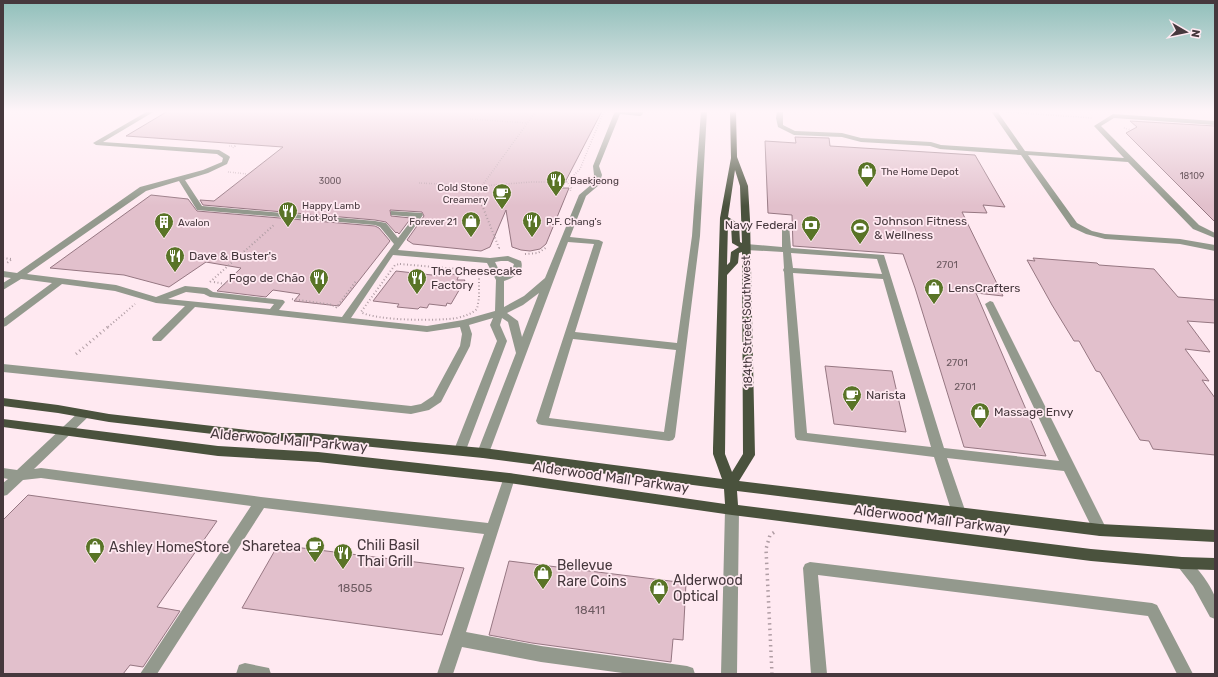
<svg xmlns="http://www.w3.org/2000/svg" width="1218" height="677" font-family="Rubik,sans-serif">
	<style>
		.building { fill: #e2c0cc; stroke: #967782 }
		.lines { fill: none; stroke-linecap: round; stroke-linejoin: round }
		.path-far3 { stroke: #b09da4; stroke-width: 1.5; stroke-dasharray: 0.5 2; stroke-linecap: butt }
		.path-far2 { stroke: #b09da4; stroke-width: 2; stroke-dasharray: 1 2.5; stroke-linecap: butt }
		.path-far1 { stroke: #b09da4; stroke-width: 3; stroke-dasharray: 1 3.5; stroke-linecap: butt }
		.path { stroke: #b09da4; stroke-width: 3.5; stroke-dasharray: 1.5 4; stroke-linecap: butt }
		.minor { fill: #93998d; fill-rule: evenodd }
		.major { fill: #4a523d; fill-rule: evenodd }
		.labels { text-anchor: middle; stroke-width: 3.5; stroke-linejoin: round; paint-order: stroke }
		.far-number-label { font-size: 9px; fill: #6d5a61 }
		.far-poi-label { font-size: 10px; fill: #46383d; stroke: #ffe9f1; text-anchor: start }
		.number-label { font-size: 10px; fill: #6d5a61 }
		.poi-label { font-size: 12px; fill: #46383d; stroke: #ffe9f1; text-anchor: start }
		.street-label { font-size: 12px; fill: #46383d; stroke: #ffe9f1 }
		.near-number-label { font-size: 12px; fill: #6d5a61 }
		.near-street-label { font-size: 14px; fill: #46383d; stroke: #ffe9f1 }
		.near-poi-label { font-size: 14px; fill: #46383d; stroke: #ffe9f1; text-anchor: start }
	</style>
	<rect width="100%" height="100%" fill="#ffe9f1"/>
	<path class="building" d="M168 111H602L562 188H569L546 244 540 249 530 251 521 250 512 247 506 210 490 247 481 251 413 244 407 240 424 216 422 212 390 210 391 216 411 218 399 234 397 232 396 233 386 222 375 220 203 205 200 200 214 201 283 147 126 136Z
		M1130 121 1215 126V222L1126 133 1137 127Z
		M795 137 829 138 830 146 975 155 1005 207 983 205 987 213 962 212 1003 296 976 293 1046 456 964 447 915 288 903 254 793 246 792 215 768 213 765 141 796 143Z
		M151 195 188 199 197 211 375 226 379 228 390 241 339 306 294 301 300 294 273 290 266 297 217 291 241 268 206 262 169 287 124 275 50 268Z
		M1033 258 1097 263 1099 265 1154 269 1178 297 1215 300V323L1187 321 1210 352 1185 349 1209 381 1202 380 1215 398V455L1153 449 1149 441 1140 440 1100 372 1096 371 1079 341H1074L1052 305 1027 260 1035 261Z
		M396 271 441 276 443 273 459 275 457 280H465L451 304 447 303 446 306 429 304 427 308 420 307 418 309 397 307 399 304 373 301Z
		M825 366 892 371 906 432 834 424Z
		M28 495 217 521 157 607 180 611 143 667 130 665 123 674H3V520Z
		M278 545 464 568 442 635 242 608Z
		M509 561 686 583 683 640 673 639 671 662 532 643 489 635Z"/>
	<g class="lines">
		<path class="path-far3" d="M1006 112 1093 118
			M470 119 527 123
			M1124 128 1131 130
			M229 146H236L232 148
			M228 172 247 174
			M567 182 580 169 604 111
			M419 183 482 186 531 182H567L571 188 570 192
			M482 206 478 195 482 186 536 111"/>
		<path class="path-far2" d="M482 205 499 248 497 249
			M525 254 538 253 547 247
			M3 258 12 259 7 263
			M400 264 470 270 479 275V298L477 309C471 314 465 316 457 318 439 321 376 321 361 312L395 265Z
			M210 282 275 224
			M214 282 225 284
			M292 299 333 305 335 308
			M336 308 356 281
			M108 327 135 304"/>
		<path class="path-far1" d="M76 354 109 326"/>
		<path class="path" d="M772 674 766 549 770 535 776 531"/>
		<path class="minor" d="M148 111H155L103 142 219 150 229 156 230 157 227 164 208 173 185 180 202 206 375 221 386 223 398 238 414 217 391 215V211L422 213 423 215 398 250 490 258 508 256 521 261C525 272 513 278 504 281V307L524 296 545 278 579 195 592 184 594 175 593 166 615 111H644L642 115 640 116 620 114 599 166 602 175 599 185 586 196 570 237 599 240 603 242 575 332 677 343 692 236 701 111H707L700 236 675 437 673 440 669 441 542 425 538 424 536 421 594 244 568 242 489 453 487 456 483 458 479 456 477 453 516 353 508 322 502 318 500 325 507 341 466 450 464 453 460 455 456 453 454 450 497 341 490 325 493 318 469 325 472 334 470 346 441 402 429 410 411 414 3 372V364L411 406 421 404 433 396 460 346 462 334 460 327 427 332 195 307 161 341H153L152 339 153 337 185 306 156 303 115 291 62 284 6 326 3 327V319L52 283 21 279 3 290V283L11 278 3 277V271L17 273 140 187 203 170 222 162 223 158 217 154 96 145 93 143ZM179 181 197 210 375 225 380 227 394 244 342 317 279 310 285 302 283 300 213 292 207 288 185 286 156 297 116 285 27 274 146 191ZM393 255 487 263 496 280 495 311 463 320 427 326 351 318ZM501 261H508L514 264 512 270 502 276 495 262ZM186 292 204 294 210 297 274 304 270 309 168 299ZM539 293 522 337 518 321 507 313 523 305ZM573 339 676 350 664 432 549 418Z
			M777 111H783V125L795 131 842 133 861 138 931 142 941 145 1018 150 991 111H997L1025 151 1124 158 1094 126 1113 114 1215 121V125L1114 118 1101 126 1199 225 1215 233V238L1193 229 1128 162 1028 155 1077 223 1092 231 1105 234 1180 239 1215 245V251L1180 244 1105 239 1086 234 1071 227 1021 155 940 149 930 146 861 142 842 137 794 135 778 127 776 118Z
			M782 223H785L789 225 791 248 884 255 944 448 1059 461 985 304 990 301 993 302 1107 530 1105 534 1100 536 1095 534 1064 471 947 458 966 513 964 517 959 518 954 517 952 513 934 457 797 440 795 437 784 272 783 270 784 268 783 252 746 250 742 247 746 244 782 247ZM791 253 877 259 882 274 793 268ZM793 273 883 279 931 447 807 433Z
			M84 410 88 411 90 414 88 417 34 469 41 468 261 497 488 523 505 474 509 473 513 474 515 478 466 632 541 646 687 666 693 668 695 674H630L541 662 462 647 453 674H437L484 534 264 508 157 674H140L251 506 41 478 23 480 7 495 3 496V483L8 479 3 478V468L17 470 80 411Z
			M732 505 737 506 739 510 737 674H721L725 510 727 506Z
			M1182 557C1194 561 1211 585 1215 597 1217 603 1215 613 1215 619L1210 617 1193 586 1175 563 1177 559Z
			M810 562 1152 603 1157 605 1193 674H1177L1148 616 818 575 827 674H811L803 568 805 564Z
			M245 663 269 668 271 674H236L239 665Z"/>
		<path class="major" d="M730 111H736L737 157 748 186 750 220 755 455 739 481 1100 524 1215 530V542L1100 536 737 491 738 505 1091 549 1182 557 1215 558V570L1182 569 1091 561 732 515 509 483 318 462 218 456 3 427V419L218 446 318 452 509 473 725 504 724 489 483 458 312 441H273L109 422 58 413 3 406V398L58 405 109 414 273 433H312L483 448 722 479 713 454V448L720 218 731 158ZM735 170 740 186 742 243 740 242 739 224 728 217ZM728 223 731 225 732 243 739 247 731 252 730 262 727 265ZM742 252 743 454 732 472 725 454 727 275 738 263 739 253Z"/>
	</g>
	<linearGradient id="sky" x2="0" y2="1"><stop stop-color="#90bfba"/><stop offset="0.54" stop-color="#fff5f9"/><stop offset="1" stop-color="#fff5f9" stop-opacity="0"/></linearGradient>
	<rect width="1218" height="206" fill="url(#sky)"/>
	<defs>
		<symbol id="shop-pin" viewBox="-11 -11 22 30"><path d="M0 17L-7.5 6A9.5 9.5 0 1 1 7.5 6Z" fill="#597427" stroke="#ffe9f1"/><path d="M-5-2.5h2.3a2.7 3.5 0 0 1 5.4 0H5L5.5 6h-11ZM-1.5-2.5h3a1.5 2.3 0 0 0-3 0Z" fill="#fff"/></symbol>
		<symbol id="restaurant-pin" viewBox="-11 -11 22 30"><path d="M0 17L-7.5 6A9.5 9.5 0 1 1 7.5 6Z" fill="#597427" stroke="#ffe9f1"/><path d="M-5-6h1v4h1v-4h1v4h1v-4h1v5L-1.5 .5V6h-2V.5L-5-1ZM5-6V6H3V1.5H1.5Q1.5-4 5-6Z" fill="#fff"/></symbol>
		<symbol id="cafe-pin" viewBox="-11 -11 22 30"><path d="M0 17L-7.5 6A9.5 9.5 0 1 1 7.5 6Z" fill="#597427" stroke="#ffe9f1"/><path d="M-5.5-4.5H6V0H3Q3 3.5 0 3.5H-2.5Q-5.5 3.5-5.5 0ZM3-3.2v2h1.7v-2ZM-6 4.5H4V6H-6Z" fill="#fff"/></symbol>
		<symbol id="building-pin" viewBox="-11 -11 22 30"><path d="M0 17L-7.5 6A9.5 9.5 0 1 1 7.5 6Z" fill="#597427" stroke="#ffe9f1"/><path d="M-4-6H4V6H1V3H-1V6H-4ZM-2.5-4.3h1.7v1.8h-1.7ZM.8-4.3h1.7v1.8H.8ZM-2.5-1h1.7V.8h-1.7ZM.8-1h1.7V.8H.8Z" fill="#fff"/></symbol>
		<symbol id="bank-pin" viewBox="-11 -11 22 30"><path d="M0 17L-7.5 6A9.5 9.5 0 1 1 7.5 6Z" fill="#597427" stroke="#ffe9f1"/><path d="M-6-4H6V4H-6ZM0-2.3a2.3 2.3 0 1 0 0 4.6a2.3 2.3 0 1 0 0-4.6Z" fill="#fff"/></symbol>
		<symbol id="stadium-pin" viewBox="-11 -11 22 30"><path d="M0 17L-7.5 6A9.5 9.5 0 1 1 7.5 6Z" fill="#597427" stroke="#ffe9f1"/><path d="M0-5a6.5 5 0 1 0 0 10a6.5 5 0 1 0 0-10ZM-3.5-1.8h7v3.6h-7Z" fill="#fff"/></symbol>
	</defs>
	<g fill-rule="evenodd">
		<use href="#shop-pin" x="856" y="160" width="22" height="30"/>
		<use href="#restaurant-pin" x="545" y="169" width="22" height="30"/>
		<use href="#cafe-pin" x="491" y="182" width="22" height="30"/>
		<use href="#restaurant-pin" x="277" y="200" width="22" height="30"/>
		<use href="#shop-pin" x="460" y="210" width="22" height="30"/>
		<use href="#restaurant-pin" x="521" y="210" width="22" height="30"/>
		<use href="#building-pin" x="153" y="211" width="22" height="30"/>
		<use href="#bank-pin" x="800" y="214" width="22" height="30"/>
		<use href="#stadium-pin" x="849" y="217" width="22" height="30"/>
		<use href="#restaurant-pin" x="164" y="245" width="22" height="30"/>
		<use href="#restaurant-pin" x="308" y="267" width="22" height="30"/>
		<use href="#restaurant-pin" x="406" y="267" width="22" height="30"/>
		<use href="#shop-pin" x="923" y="277" width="22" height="30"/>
		<use href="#cafe-pin" x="841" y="384" width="22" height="30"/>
		<use href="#shop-pin" x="969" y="401" width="22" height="30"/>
		<use href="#cafe-pin" x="304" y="535" width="22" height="30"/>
		<use href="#shop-pin" x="84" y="536" width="22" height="30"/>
		<use href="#restaurant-pin" x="332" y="542" width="22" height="30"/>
		<use href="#shop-pin" x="532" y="562" width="22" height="30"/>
		<use href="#shop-pin" x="648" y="577" width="22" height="30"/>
	</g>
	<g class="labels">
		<g class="far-number-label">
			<text x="1192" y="179">18109</text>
			<text x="330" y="184">3000</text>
		</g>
		<g class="far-poi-label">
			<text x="881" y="175">The Home Depot</text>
			<text x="570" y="184">Baekjeong</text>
			<text x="488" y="191" text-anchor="end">Cold Stone<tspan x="488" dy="12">Creamery</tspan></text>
			<text x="302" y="209">Happy Lamb<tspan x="302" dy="12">Hot Pot</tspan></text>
			<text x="457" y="225" text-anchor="end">Forever 21</text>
			<text x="546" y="225">P.F. Chang's</text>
			<text x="178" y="226">Avalon</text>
		</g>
		<g class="number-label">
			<text x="947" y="268">2701</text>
			<text x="957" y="366">2701</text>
			<text x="965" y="390">2701</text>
		</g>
		<g class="poi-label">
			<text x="874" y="225">Johnson Fitness<tspan x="874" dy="14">&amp; Wellness</tspan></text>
			<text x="797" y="229" text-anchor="end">Navy Federal</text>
			<text x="189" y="260">Dave &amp; Buster's</text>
			<text x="431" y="275">The Cheesecake<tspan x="431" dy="14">Factory</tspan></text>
			<text x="305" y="282" text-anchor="end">Fogo de Chão</text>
			<text x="948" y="292">LensCrafters</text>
			<text x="866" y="399">Narista</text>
			<text x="994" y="416">Massage Envy</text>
		</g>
		<g class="street-label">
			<text transform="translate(747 322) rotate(-91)" y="4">184th Street Southwest</text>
		</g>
		<g class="near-number-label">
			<text x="355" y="592">18505</text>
			<text x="590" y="614">18411</text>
		</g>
		<g class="near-street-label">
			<text transform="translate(289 440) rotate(5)" y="5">Alderwood Mall Parkway</text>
			<text transform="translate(611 477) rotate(8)" y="5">Alderwood Mall Parkway</text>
			<text transform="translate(932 519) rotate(7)" y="5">Alderwood Mall Parkway</text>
		</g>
		<g class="near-poi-label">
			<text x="357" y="550">Chili Basil<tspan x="357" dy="16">Thai Grill</tspan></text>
			<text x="301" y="551" text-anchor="end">Sharetea</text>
			<text x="109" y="552">Ashley HomeStore</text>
			<text x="557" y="570">Bellevue<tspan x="557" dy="16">Rare Coins</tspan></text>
			<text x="673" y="585">Alderwood<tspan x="673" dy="16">Optical</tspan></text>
		</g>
	</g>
	<rect width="1218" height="677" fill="none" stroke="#46383d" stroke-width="8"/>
	<g transform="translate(1186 32) rotate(99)" stroke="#ffe9f1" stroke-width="3" paint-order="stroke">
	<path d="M0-3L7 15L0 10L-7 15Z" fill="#46383d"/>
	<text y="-6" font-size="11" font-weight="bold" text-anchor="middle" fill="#46383d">N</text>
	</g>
</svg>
